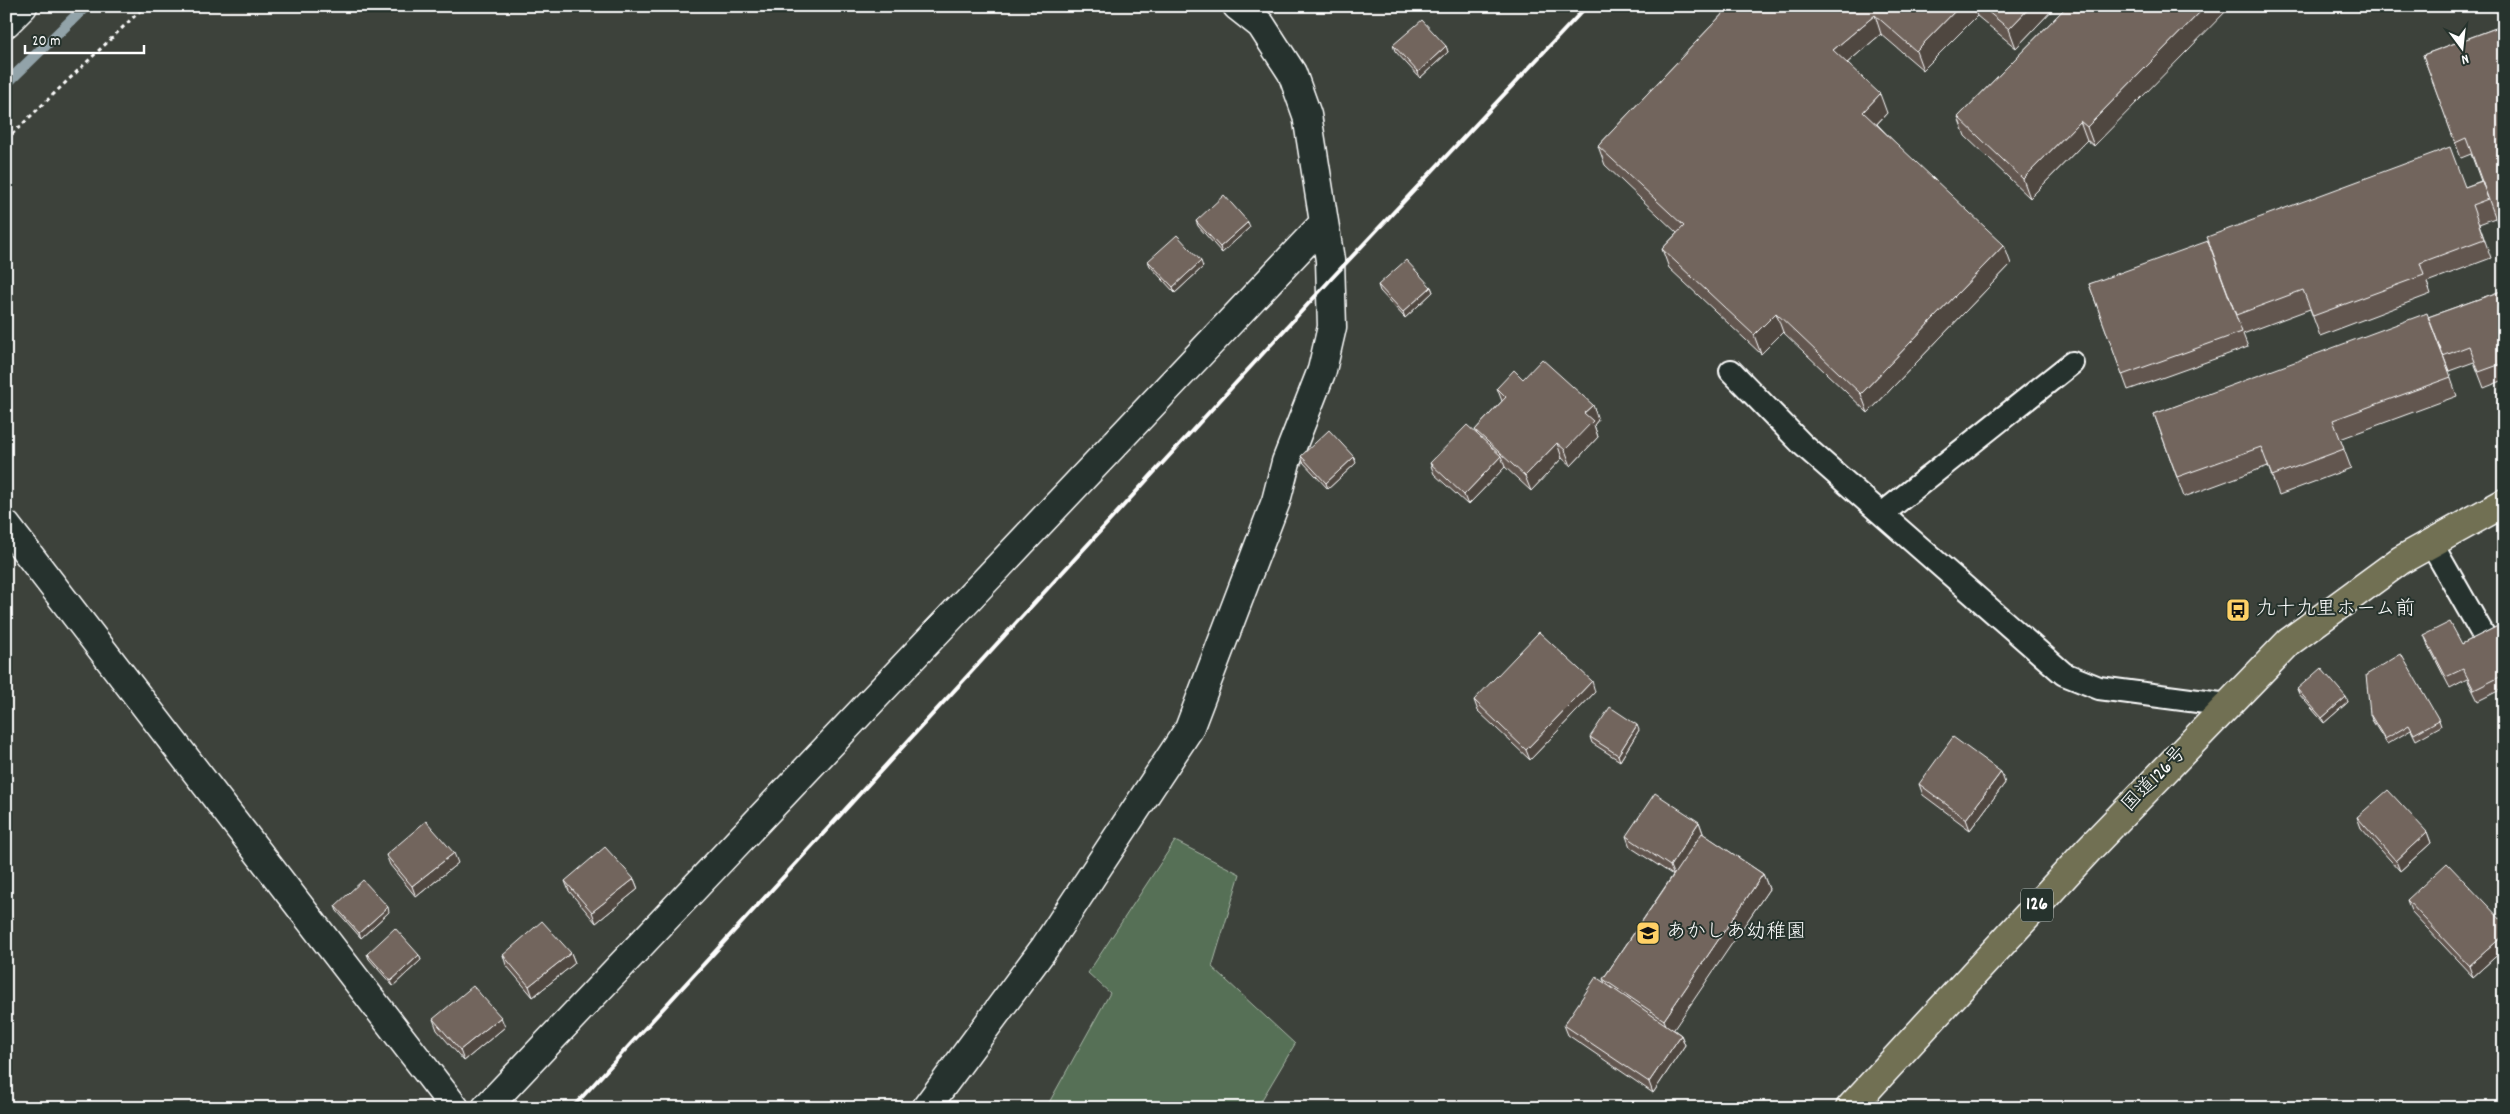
<svg xmlns="http://www.w3.org/2000/svg" width="2510" height="1114" font-family="Dekko,'Klee One',sans-serif">
<style>
.green{fill:#567056;stroke:#aab8aa}
.lines{fill:none;stroke-linecap:round;stroke-linejoin:round}
.stream{stroke:#92a3a9;stroke-width:11}
.service-casing{stroke:#fff;stroke-width:26}
.minor-casing{stroke:#fff;stroke-width:31}
.trunk-casing{stroke:#fff;stroke-width:31}
.path{stroke:#fff;stroke-width:3;stroke-dasharray:4 4;stroke-linecap:butt}
.service{stroke:#26332d;stroke-width:22}
.minor{stroke:#26332d;stroke-width:28}
.trunk{stroke:#716f52;stroke-width:28}
.rail{stroke:#fff;stroke-width:4}
.wall{fill:#625750;stroke:#fff}
.shaded-wall{fill:#504741;stroke:#fff}
.building{fill:#72655d;stroke:#fff}
.labels{text-anchor:middle;dominant-baseline:central;stroke-width:4;stroke-linejoin:round;paint-order:stroke}
.shield{fill:#26332d;stroke:#bec2c0;stroke-width:1}
.shield-label{font-size:19px;font-weight:bold;fill:#fff}
.poi-label{font-size:20px;fill:#fff;stroke:#26332d;text-anchor:start}
.street-label{font-size:20px;fill:#fff;stroke:#26332d}
</style>
<rect width="100%" height="100%" fill="#3d423b"/>
<filter id="ink" filterUnits="userSpaceOnUse"><feTurbulence type="fractalNoise" baseFrequency=".02" numOctaves="2"/><feDisplacementMap in="SourceGraphic" scale="10" xChannelSelector="R" yChannelSelector="G"/><feConvolveMatrix kernelMatrix="1 2 1 2 8 2 1 2 1" color-interpolation-filters="sRGB"/></filter>
<g filter="url(#ink)">
<path class="green" d="M1175 841 1240 874 1212 967 1295 1044 1257 1108H1046L1110 993 1088 973Z"/>
<g class="lines">
<path class="stream" d="M6 84 86 6"/>
<g class="service-casing">
<path id="service" d="M1731 371 1802 444 2064 674 2099 688 2228 705
M1882 514 2072 363
M2431 543 2488 643"/>
</g>
<g class="minor-casing">
<path id="minor" d="M6 23 23 6
M6 525 455 1108
M486 1108 1324 223
M926 1108 1045 947 1189 729 1276 501 1286 462 1322 370 1332 327 1330 260 1307 115 1292 73 1261 25 1237 6"/>
</g>
<g class="trunk-casing">
<path id="trunk" d="M1850 1108 2089 849 2289 642 2401 560 2504 503"/>
</g>
<path class="path" d="M6 140 145 6"/>
<use href="#service" class="service"/>
<use href="#minor" class="minor"/>
<use href="#trunk" class="trunk"/>
<path class="rail" d="M572 1108 1331 279 1587 6"/>
</g>
<path class="wall" d="M1730 6H2056L2016 48 1977 16 1923 70 1881 34 1847 63 1887 113 1877 124 2011 264 1868 413 1783 332 1761 354 1669 268 1662 249 1677 233 1605 165 1598 146Z
M2067 6 2094 146 2087 140 2030 198 1965 136 1958 117Z
M2504 25 2495 218 2479 224 2491 258 2427 282 2431 294 2320 336 2310 309 2243 334 2248 347 2128 390 2089 284 2465 187 2481 181 2471 154 2461 158 2423 55Z
M1393 45 1446 46 1448 52 1420 78 1395 51Z
M1196 221 1250 227 1222 253 1198 226Z
M1148 261 1203 267 1175 293 1150 266Z
M1378 285 1431 287 1433 292 1405 318 1380 291Z
M2504 290V380L2484 388 2474 362 2449 371 2441 350 2457 396 2340 439 2351 468 2279 495 2268 466 2184 497 2154 414 2428 317Z
M1523 379 1598 420 1594 425 1598 437 1571 466 1562 458 1531 491 1505 467 1468 505 1434 474 1430 463 1477 434 1475 430 1502 401 1497 388Z
M1301 456 1356 463 1328 489 1303 462Z
M2504 623V688L2478 701 2467 679 2450 688 2428 645 2424 635 2462 644Z
M2297 689 2346 697 2348 702 2324 723 2299 694Z
M1595 692 1530 760 1478 711 1474 700Z
M2370 714 2439 720 2441 726 2416 740 2411 730 2387 744 2372 720Z
M1639 730 1620 761 1592 743 1590 737Z
M2005 783 1970 830 1923 795 1919 784Z
M2357 817 2427 832 2431 843 2400 871 2361 828Z
M1699 822 1703 833V834L1763 874 1769 889 1673 1029 1681 1035 1685 1045 1653 1093 1568 1035 1564 1025 1605 983 1603 979 1673 875 1630 847 1626 836Z
M386 855 458 863 416 897 390 865Z
M634 879 638 889 596 923 569 891 565 881Z
M2407 900 2504 923V949L2473 977 2411 911Z
M335 906 389 912 361 938 337 911Z
M571 953 575 963 533 997 506 965 503 955Z
M367 954 419 955 421 960 393 986 369 959Z
M433 1019 505 1027 464 1061 437 1030Z"/>
<path class="shaded-wall" d="M1960 6H1973L1977 16 1923 70 1916 51Z
M2031 6H2056L2016 48 2009 29Z
M2206 6H2231L2094 146 2087 127Z
M1875 15 1881 34 1840 69 1833 50Z
M1446 46 1448 52 1420 78 1418 72Z
M1880 94 1887 113 1870 131 1863 112Z
M2080 121 2087 140 2030 198 2023 179Z
M1248 222 1250 227 1222 253 1220 247Z
M2004 245 2011 264 1868 413 1861 394Z
M1201 261 1203 267 1175 293 1173 287Z
M1431 287 1433 292 1405 318 1403 312Z
M1776 313 1783 332 1761 354 1754 335Z
M1593 405 1598 420 1594 425 1598 437 1571 466 1565 450 1584 413Z
M1557 443 1562 458 1531 491 1525 476Z
M1501 456 1505 467 1468 505 1464 495Z
M1354 457 1356 463 1328 489 1326 483Z
M1592 681 1595 692 1530 760 1526 750Z
M2346 697 2348 702 2324 723 2322 718Z
M1637 725 1639 730 1620 761 1618 755Z
M2001 772 2005 783 1970 830 1966 819Z
M1699 822 1703 833 1674 876 1670 866Z
M2427 832 2431 843 2400 871 2396 861Z
M454 853 458 863 416 897 412 886Z
M1763 874 1769 889 1670 1035 1664 1020Z
M634 879 638 889 596 923 592 912Z
M388 907 389 912 361 938 359 933Z
M2504 935V949L2473 977 2469 966Z
M571 953 575 963 533 997 529 986Z
M419 955 421 960 393 986 391 981Z
M501 1017 505 1027 464 1061 460 1050Z
M1681 1035 1685 1045 1653 1093 1649 1082Z"/>
<path class="building" d="M1730 6H1960L1916 51 1875 15 1833 50 1880 94 1863 112 2004 245 1861 394 1776 313 1754 335 1662 249 1684 226 1598 146Z
M1981 6H2031L2009 29Z
M2067 6H2206L2087 127 2080 121 2023 179 1958 117Z
M1422 20 1446 46 1418 72 1393 45Z
M2504 25V241L2466 138 2455 143 2423 55Z
M2450 147 2465 187 2482 181 2488 199 2472 205 2484 239 2420 263 2424 275 2313 316 2303 290 2236 315 2207 237Z
M1224 195 1248 222 1220 247 1196 221Z
M1177 235 1201 261 1173 287 1148 261Z
M2208 241 2242 332 2122 375 2089 284Z
M1406 260 1431 287 1403 312 1378 285Z
M2504 290V363L2479 372 2469 346 2443 356 2428 317Z
M2427 313 2451 377 2333 420 2344 449 2272 476 2261 447 2177 477 2154 414Z
M1542 359 1593 405 1584 413 1593 421 1565 450 1557 443 1525 476 1475 430 1506 397 1497 388 1514 370 1523 379Z
M1467 425 1501 456 1464 495 1430 463Z
M1329 430 1354 457 1326 483 1301 456Z
M2450 622 2462 644 2504 623V675L2474 690 2463 669 2446 677 2424 635Z
M1539 632 1592 681 1526 750 1474 700Z
M2401 654 2439 720 2414 734 2409 725 2385 739 2370 714 2366 675Z
M2321 668 2346 697 2322 718 2297 689Z
M1610 707 1637 725 1618 755 1590 737Z
M1953 737 2001 772 1966 819 1919 784Z
M2388 790 2427 832 2396 861 2357 817Z
M1655 793 1699 822 1670 866 1626 836Z
M426 821 454 853 412 886 386 855Z
M1702 833 1763 874 1664 1020 1603 979Z
M605 847 634 879 592 912 565 881Z
M2447 863 2504 923V935L2469 966 2407 900Z
M363 880 388 907 359 933 335 906Z
M542 921 571 953 529 986 503 955Z
M395 928 419 955 391 981 367 954Z
M1596 977 1681 1035 1649 1082 1564 1025Z
M473 986 501 1017 460 1050 433 1019Z"/>
</g>
<defs>
<g id="bus-square" transform="scale(1.25)"><rect x="-9" y="-9" width="18" height="18" rx="4" fill="#ffd166" stroke="#26332d"/><path d="M-5-6H5V4H4V6H2V4H-2V6H-4V4H-5ZM-3.5-4V0h7V-4ZM-3.5 1.2v1.5H-2V1.2ZM2 1.2v1.5H3.5V1.2Z" fill="#111"/></g>
<g id="school-square" transform="scale(1.25)"><rect x="-9" y="-9" width="18" height="18" rx="4" fill="#ffd166" stroke="#26332d"/><path d="M0-5L7-2L0 1L-7-2ZM-4 1L0 2.5L4 1V4Q0 6-4 4Z" fill="#111"/></g>
</defs>
<g fill-rule="evenodd">
<use href="#bus-square" x="2238" y="610"/>
<use href="#school-square" x="1648" y="933"/>
</g>
<g class="labels">
<rect class="shield" x="2021" y="888.5" width="32" height="33" rx="4"/>
<g class="shield-label">
<text x="2037" y="905">126</text>
</g>
<g class="poi-label">
<text x="2256" y="610">九十九里ホーム前</text>
<text x="1666" y="933">あかしあ幼稚園</text>
</g>
<g class="street-label">
<text transform="translate(2155 780) rotate(-46)">国道126号</text>
</g>
</g>
<rect width="2510" height="1114" fill="none" stroke="#26332d" stroke-width="25"/>
<rect x="12" y="12" width="2485" height="1089" fill="none" stroke="#fff" stroke-width="2" filter="url(#ink)"/>
<g transform="translate(2462 48) rotate(165)" stroke="#26332d" stroke-width="4" paint-order="stroke">
<path d="M0-4L9 19L0 12L-9 19Z" fill="#ffffff"/>
<text y="-8" font-size="14" font-weight="bold" text-anchor="middle" fill="#ffffff">N</text>
</g>
<path d="M25 45v8h119v-8" fill="none" stroke="#ffffff" stroke-width="2.5"/>
<text x="32" y="45" font-size="15" fill="#ffffff" stroke="#26332d" stroke-width="4" paint-order="stroke">20 m</text>
</svg>
